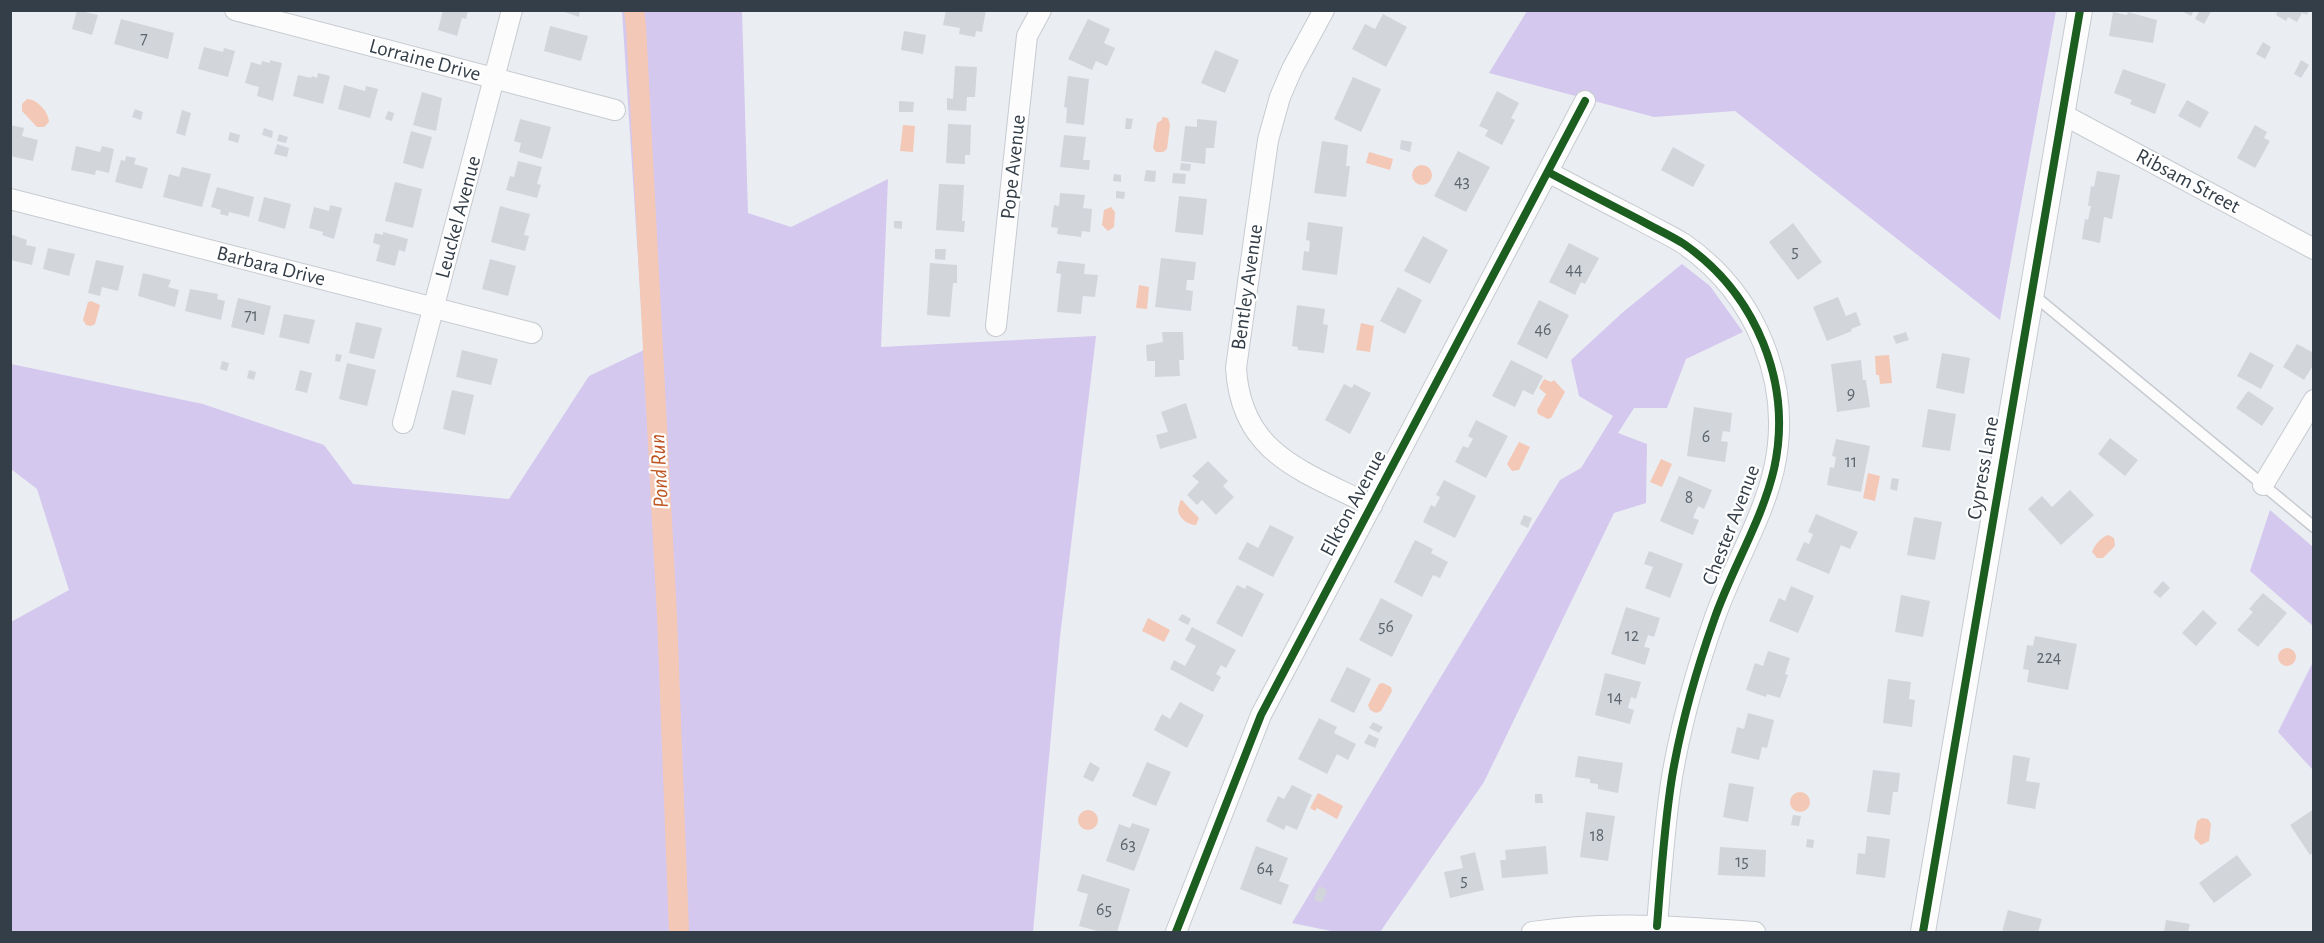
<svg xmlns="http://www.w3.org/2000/svg" width="2324" height="943" font-family="'Alegreya Sans',sans-serif">
<style>
.green{fill:#d4c8ef}
.water{fill:#f4c8b6}
.lines{fill:none;stroke-linecap:round;stroke-linejoin:round}
.canal{stroke:#f4c8b6;stroke-width:20}
.building{fill:#d2d6db}
.service-casing{stroke:#c7cbd0;stroke-width:13}
.minor-casing{stroke:#c7cbd0;stroke-width:22}
.tertiary-casing{stroke:#c7cbd0;stroke-width:26}
.service{stroke:#fcfcfd;stroke-width:10}
.minor{stroke:#fcfcfd;stroke-width:20}
.tertiary{stroke:#fcfcfd;stroke-width:24}
.cycleway-casing{stroke:#fff;stroke-width:11}
.cycleway{stroke:#1b5e20;stroke-width:8}
.labels{text-anchor:middle;dominant-baseline:central;stroke-width:4.5;stroke-linejoin:round;paint-order:stroke}
.number-label{font-size:18px;fill:#5c656e}
.street-label{font-size:21px;fill:#343e48;stroke:#fff}
.water-label{font-size:22px;font-style:italic;fill:#bf5522;stroke:#fff}
</style>
<rect width="100%" height="100%" fill="#eaedf2"/>
<path class="green" d="M622 11H742L748 213 791 227 888 179 881 347 1096 336 1060 637 1033 932H11V622L69 590 37 489 11 469V364L203 404 324 445 353 484 509 499 589 376 644 350Z
M1527 11H2056L2000 320 1735 111 1654 117 1489 73Z
M1682 264 1710 286 1743 332 1686 359 1667 408H1634L1618 433 1647 444 1646 503 1614 513 1484 782 1380 932H1336L1292 923 1560 480 1581 468 1613 416 1579 396 1571 360 1622 313Z
M2270 510 2313 547V626L2250 571Z
M2313 662V770L2278 732Z"/>
<path class="water" d="M27 99C37 99 49 112 49 122L44 127H37L22 111V104Z
M1162 117 1168 118 1170 125 1167 149 1163 152H1156L1153 148 1157 123 1162 120Z
M903 125 915 126 913 152 900 151Z
M1369 152 1393 159 1390 170 1366 163Z
M1412 175a10 10 0 1 1 20 0a10 10 0 1 1-20 0Z
M1111 207 1115 212 1114 227 1108 231 1102 225 1104 210Z
M1139 285 1149 287 1147 309 1136 308Z
M91 301 100 305 95 324 91 326 86 325 83 320 88 302Z
M1361 323 1374 326 1370 352 1356 350Z
M1889 355 1892 383 1880 384 1879 375H1876L1875 356Z
M1544 379 1551 382 1554 380 1565 392 1551 418 1548 419 1538 414 1537 410 1546 394 1539 388Z
M1519 442 1530 447 1519 470 1512 471 1507 464Z
M1661 459 1672 464 1662 487 1650 482Z
M1868 473 1880 476 1875 501 1863 498Z
M1182 500C1187 506 1193 512 1199 518L1196 525C1189 525 1179 519 1178 510 1178 507 1180 504 1180 501Z
M2108 535 2114 538 2115 546 2103 558H2097L2092 552C2094 546 2101 537 2108 535Z
M1148 618 1170 630 1164 642 1142 631Z
M2278 657a9 9 0 1 1 18 0a9 9 0 1 1-18 0Z
M1383 683 1391 687 1392 691 1381 711 1376 713 1370 710 1368 705 1379 684Z
M1790 802a10 10 0 1 1 20 0a10 10 0 1 1-20 0Z
M1318 793 1343 806 1337 819 1317 808 1315 811 1310 808Z
M1078 820a10 10 0 1 1 20 0a10 10 0 1 1-20 0Z
M2202 818 2208 819 2211 824 2209 841 2201 845 2194 838 2197 821Z"/>
<g class="lines">
<path class="canal" d="M634 10 636 26 667 616 679 932"/>
</g>
<path class="building" d="M77 10 98 15 92 35 72 29Z
M443 10H468L466 19 462 18 457 36 438 30Z
M559 10H580L579 17Z
M946 10H986L982 32 976 31 975 37 959 34 960 28 943 25Z
M2180 10H2194L2191 16Z
M2200 10H2212L2204 24 2195 19Z
M2278 10H2309L2307 15 2302 13 2297 22 2288 17 2286 21 2276 15Z
M2113 12 2127 15 2128 12 2157 20 2153 43 2109 36Z
M1383 14 1407 27 1386 67 1352 49 1365 24 1375 29Z
M121 19 174 33 168 59 114 44Z
M1088 19 1110 29 1104 43 1115 48 1107 66 1096 61 1092 70 1068 59Z
M550 26 588 36 581 61 544 51Z
M904 31 926 35 923 54 901 50Z
M2263 42 2271 47 2265 59 2256 54Z
M204 47 223 52 224 48 235 51 228 77 198 69Z
M1215 50 1239 60 1225 93 1201 83Z
M270 60 282 63 273 101 257 96 259 87 245 83 251 62 261 65 262 61 270 63Z
M2301 60 2309 65 2301 78 2294 74Z
M955 66 977 67 975 97H967L966 111 947 110V98L953 99Z
M2123 69 2166 84 2155 114 2130 104 2132 100 2114 93Z
M318 73 330 76 323 104 293 96 298 75 311 78 312 76 317 78Z
M1068 76 1089 79 1084 125 1066 123 1067 108 1064 107Z
M1353 77 1381 89 1361 132 1334 119Z
M344 85 365 91 366 86 378 89 370 118 338 109Z
M1497 91 1519 103 1511 118 1515 120 1502 145 1485 136 1488 130 1479 126Z
M422 92 442 98 436 131 413 125Z
M2187 100 2209 112 2200 128 2178 116Z
M899 101 914 102 913 112H899Z
M135 109 143 112 141 120 132 117Z
M182 110 191 113 185 136 176 133Z
M388 111 394 113 392 121 385 119Z
M1126 118 1133 119 1131 129H1125Z
M520 119 551 127 542 159 519 152 521 143 514 141Z
M1197 119 1217 121 1214 148H1206L1205 164 1181 161 1185 126 1197 127Z
M948 124 971 125 970 155H965V164L946 163Z
M10 125 24 128 22 136 38 140 33 161 10 156Z
M2255 125 2267 132 2264 138 2270 141 2255 168 2237 158Z
M264 128 273 131 272 138 262 135Z
M411 131 432 137 423 169 403 163Z
M230 132 240 135 238 143 228 140Z
M279 134 288 137 286 143 277 141Z
M1064 135 1086 137 1083 160H1090L1089 170 1060 167Z
M1401 140 1412 142 1410 152 1400 149Z
M1322 141 1348 145 1346 166H1350L1346 197 1314 193Z
M277 144 289 148 287 157 274 154Z
M76 146 100 152 102 146 114 149 109 173 96 170 95 175 71 170Z
M1673 147 1705 165 1693 187 1661 170Z
M1458 151 1490 167 1466 212 1434 196Z
M126 156 136 158 134 164 148 168 142 189 115 182 121 160 125 161Z
M518 161 542 167 537 184 541 185 537 198 506 190 510 176 514 177Z
M1181 163 1191 164 1190 171 1180 170Z
M182 167 211 174 202 207 163 197 169 174 179 177Z
M1146 170 1156 171 1155 182 1144 181Z
M2097 171 2120 175 2112 219 2104 217 2100 243 2082 239 2085 219 2088 220 2091 206H2088L2091 186 2094 187Z
M1173 173 1186 174 1185 184 1172 183Z
M1114 174 1121 175V182L1113 181Z
M395 182 422 189 413 228 385 221Z
M939 184 964 185 962 221H965L964 232 936 230Z
M217 187 254 197 249 217 229 212 228 216 220 214 221 210 211 207Z
M1116 191 1125 192 1124 199 1116 198Z
M1060 193 1085 195 1083 208 1092 209 1090 232 1082 231 1081 237 1057 234 1058 228 1051 227 1054 205 1059 206Z
M1179 196 1207 199 1203 235 1175 232Z
M264 197 291 204 285 229 258 221Z
M330 205 342 208 334 239 322 235 323 232 309 228 314 207 329 211Z
M500 206 530 214 524 235 529 236 525 251 491 242Z
M894 221H902V229L894 228Z
M1308 222 1343 227 1337 275 1302 270 1304 251 1309 252 1310 241 1306 240Z
M1793 223 1822 262 1798 280 1769 242Z
M383 232 408 239 405 252 399 250 395 266 376 261 380 245 373 243 375 233 383 235Z
M10 234 27 240 26 245 36 247 32 265 10 260Z
M1423 236 1448 250 1430 284 1404 271Z
M1569 243 1599 258 1585 284 1581 282 1575 295 1549 282Z
M48 248 75 254 69 276 43 269Z
M935 249H946L945 260 935 259Z
M1161 258 1196 262 1194 280H1187L1186 290 1193 291 1191 311 1155 307Z
M490 259 516 266 508 296 482 289Z
M96 260 124 266 118 291 102 287 100 296 88 293Z
M1058 261 1085 264 1084 274 1098 275 1095 297 1083 296 1081 314 1057 312 1061 274 1056 273Z
M930 263 957 265V283H953L950 317 927 315Z
M143 273 171 280 168 287 179 290 175 307 138 296Z
M1398 287 1422 300 1405 334 1380 321Z
M190 289 218 294 217 299 225 301 221 320 185 311Z
M1838 297 1846 316 1856 312 1861 325 1851 329 1852 331 1827 341 1813 307Z
M238 298 271 306 264 335 231 327Z
M1539 300 1569 315 1547 359 1517 344Z
M1297 305 1325 309 1323 324 1328 325 1324 353 1298 350V347L1292 346Z
M284 314 315 320 309 344 279 337Z
M356 322 382 328 374 359 349 353Z
M1162 332H1183L1184 360H1179L1180 376 1155 377V361H1147L1146 345 1163 342Z
M1906 332 1909 340 1896 344 1893 336Z
M2297 344 2314 353V364L2304 380 2283 367Z
M462 350 498 359 491 385 456 377Z
M2250 352 2274 365 2261 389 2237 376Z
M1942 353 1970 358 1964 394 1936 388Z
M336 354 342 355 340 362 335 361Z
M1511 360 1543 376 1533 395 1523 390 1515 407 1492 396Z
M1861 360 1863 380H1866L1870 407 1837 412 1831 364Z
M222 361 229 363 227 371 220 369Z
M347 363 376 370 367 406 339 399Z
M249 370 256 372 254 380 247 378Z
M300 370 312 373 307 393 295 390Z
M1344 384 1352 388 1354 384 1371 393 1350 434 1325 420Z
M452 390 474 395 465 435 443 429Z
M2248 391 2274 408 2262 426 2236 408Z
M1186 403 1197 438 1160 449 1156 435 1168 432 1161 412Z
M1694 407 1732 413 1730 432 1723 431 1721 441 1728 442 1725 462 1687 456Z
M1928 409 1956 414 1950 451 1922 447Z
M1476 420 1508 436 1486 478 1455 462 1463 446 1468 448 1473 439 1468 436Z
M2110 438 2138 460 2125 476 2098 454Z
M1836 439 1870 446 1861 492 1827 485 1830 467 1834 468 1836 457 1832 456Z
M1208 461 1228 481 1223 486 1234 497 1216 515 1202 500 1197 505 1187 495 1199 482 1192 476Z
M1679 476 1712 490 1704 509 1698 506 1693 518 1699 520 1693 535 1660 521Z
M1892 478 1899 479 1897 491 1890 489Z
M1444 480 1476 496 1455 538 1423 522 1431 505 1435 507 1440 497 1436 495Z
M2070 490 2094 515 2061 545 2028 509 2042 496 2052 507Z
M1816 514 1858 532 1850 549 1841 545 1829 574 1796 560 1804 542 1809 544 1813 534 1808 532Z
M1524 515 1532 518 1528 528 1520 524Z
M1914 517 1942 522 1935 560 1907 555Z
M1270 525 1294 537 1273 577 1238 559 1247 542 1258 548Z
M1415 540 1433 549 1431 553 1448 562 1440 578 1433 575 1422 597 1394 582Z
M1649 551 1683 564 1670 598 1645 588 1653 567 1644 564Z
M2163 581 2170 588 2160 598 2153 592Z
M1237 585 1245 589 1247 585 1264 594 1242 637 1216 623Z
M1791 586 1814 596 1798 633 1769 621 1779 598 1785 601Z
M2263 593 2287 613 2258 647 2237 630 2253 612 2249 609Z
M1901 595 1930 601 1923 637 1895 632Z
M1381 598 1413 615 1392 657 1359 640Z
M1626 607 1660 618 1654 637 1648 635 1644 647 1650 648 1645 665 1611 654Z
M2203 610 2217 623 2196 646 2182 633Z
M1182 614 1191 619 1188 625 1178 620Z
M1192 627 1236 650 1226 668 1221 665 1216 674 1221 677 1213 692 1170 669 1174 660 1185 666 1196 646 1185 640Z
M2035 636 2077 644 2068 690 2027 682 2029 670 2023 669 2027 645 2033 646Z
M1768 651 1790 658 1785 674 1788 675 1780 698 1767 694 1766 697 1746 690 1755 663 1763 666Z
M1347 667 1371 679 1354 713 1330 701Z
M1605 673 1641 682 1636 699 1631 697 1628 708 1634 710 1630 724 1595 715Z
M1888 679 1911 682 1909 699 1915 700 1912 727 1883 723Z
M1180 702 1204 715 1187 748 1154 730 1162 714 1170 719Z
M1748 713 1774 720 1767 748 1762 747 1759 760 1731 753 1737 727 1744 729Z
M1319 718 1337 727 1334 733 1356 744 1348 760 1337 754 1327 774 1298 759Z
M1373 722 1383 727 1379 733 1369 728Z
M1369 734 1379 739 1375 748 1364 743Z
M2013 755 2030 758 2026 781 2040 783 2035 809 2007 804Z
M1578 756 1623 763 1618 793 1598 789V784L1590 783V779L1575 777Z
M1090 762 1100 768 1093 782 1083 777Z
M1147 762 1171 772 1156 806 1132 796Z
M1873 770 1900 773 1898 792H1893L1890 815 1867 812Z
M1729 783 1754 787 1748 822 1723 817Z
M1292 785 1312 795 1297 830 1286 825 1284 830 1266 821 1278 796 1284 799Z
M1535 794H1542L1543 803H1535Z
M2314 809V852L2310 855 2290 825Z
M1586 812 1615 816 1608 861 1580 857Z
M1793 815 1801 816 1799 826 1791 825Z
M1132 823 1150 829 1134 871 1106 861 1119 824 1130 828Z
M1867 836 1890 839 1885 878 1856 874 1858 853 1865 854Z
M1807 839 1814 840 1813 848 1806 847Z
M1256 846 1288 858 1279 881 1289 885 1281 905 1240 889Z
M1546 846 1548 874 1502 878 1500 860H1506L1505 850Z
M1720 847 1766 850 1765 877 1718 875Z
M1475 852 1484 890 1450 898 1444 872 1463 868 1460 856Z
M2237 855 2252 875 2214 903 2199 883Z
M1082 874 1130 889 1117 932H1101L1079 926 1088 894 1077 891Z
M1319 886 1327 890 1322 903 1314 899Z
M2008 910 2042 919 2038 932H2002Z
M2166 920 2190 924 2188 932H2164Z"/>
<g class="lines">
<g class="service-casing">
<path id="service" d="M2031 293 2314 527"/>
</g>
<g class="minor-casing">
<path id="minor" d="M235 10 615 110
M1324 10 1292 69 1280 97 1268 140 1236 368C1241 455 1304 471 1372 506
M2062 114 2314 249
M1548 172C1578 188 1609 204 1640 220 1654 228 1670 235 1684 244 1756 294 1793 383 1774 469 1762 521 1731 570 1714 620 1696 671 1681 724 1672 777 1664 827 1661 876 1657 926
M10 199 532 333
M996 326 1027 36 1041 10
M403 423 512 10
M2263 485 2314 400
M1176 932 1261 715 1585 101
M1532 932C1609 920 1678 927 1755 932"/>
</g>
<g class="tertiary-casing">
<path id="tertiary" d="M1923 932 2080 10"/>
</g>
<use href="#service" class="service"/>
<use href="#minor" class="minor"/>
<use href="#tertiary" class="tertiary"/>
<g class="cycleway-casing">
<path id="cycleway" d="M1548 172C1578 188 1609 204 1640 220 1654 228 1670 235 1684 244 1756 294 1793 383 1774 469 1762 521 1731 570 1714 620 1696 671 1681 724 1672 777 1664 827 1661 876 1657 926
M1176 932 1261 715 1585 101
M1923 932 2080 10"/>
</g>
<use href="#cycleway" class="cycleway"/>
</g>
<g class="labels">
<g class="number-label">
<text x="144" y="39">7</text>
<text x="1462" y="182">43</text>
<text x="1795" y="252">5</text>
<text x="1574" y="270">44</text>
<text x="251" y="316">71</text>
<text x="1543" y="330">46</text>
<text x="1851" y="394">9</text>
<text x="1706" y="437">6</text>
<text x="1851" y="462">11</text>
<text x="1689" y="498">8</text>
<text x="1386" y="627">56</text>
<text x="1632" y="636">12</text>
<text x="2049" y="658">224</text>
<text x="1615" y="698">14</text>
<text x="1597" y="836">18</text>
<text x="1128" y="845">63</text>
<text x="1742" y="862">15</text>
<text x="1265" y="869">64</text>
<text x="1464" y="881">5</text>
<text x="1104" y="910">65</text>
</g>
<g class="street-label">
<text transform="translate(425 60) rotate(15)">Lorraine Drive</text>
<text transform="translate(1013 167) rotate(-84)">Pope Avenue</text>
<text transform="translate(2188 181) rotate(28)">Ribsam Street</text>
<text transform="translate(458 217) rotate(-75)">Leuckel Avenue</text>
<text transform="translate(271 266) rotate(14)">Barbara Drive</text>
<text transform="translate(1247 287) rotate(-82)">Bentley Avenue</text>
<text transform="translate(1983 468) rotate(-80)">Cypress Lane</text>
<text transform="translate(1353 503) rotate(-62)">Elkton Avenue</text>
<text transform="translate(1731 525) rotate(-69)">Chester Avenue</text>
</g>
<g class="water-label">
<text transform="translate(659 471) rotate(-93)">Pond Run</text>
</g>
</g>
<rect width="2324" height="943" fill="none" stroke="#343e48" stroke-width="24"/>
</svg>
